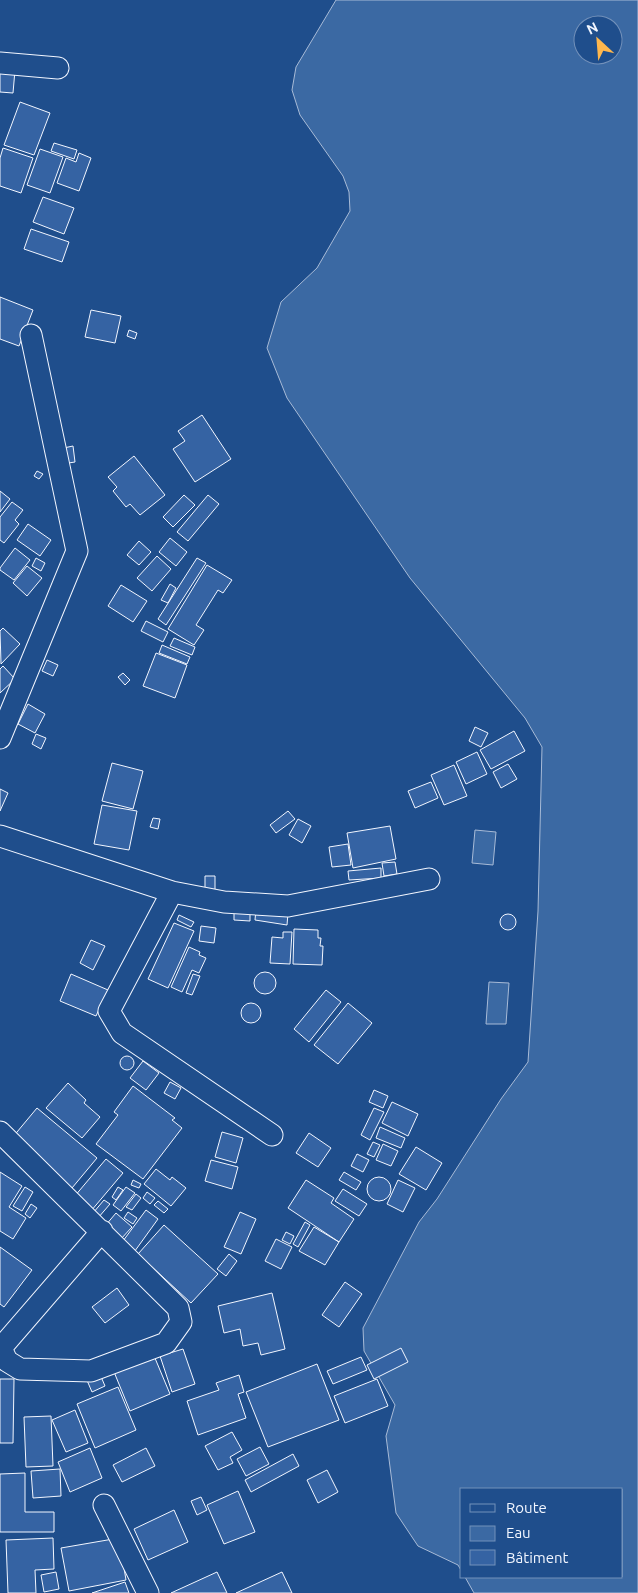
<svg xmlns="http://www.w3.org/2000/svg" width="638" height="1593" font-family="Ubuntu,sans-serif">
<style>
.water{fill:#3b69a3;stroke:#a8bbd7;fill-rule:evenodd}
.building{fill:#3563a3;stroke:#f2f6ff}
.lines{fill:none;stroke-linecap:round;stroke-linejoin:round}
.street-casing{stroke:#f2f6ff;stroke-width:23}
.street{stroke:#1f4e8c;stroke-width:21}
</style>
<rect width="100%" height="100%" fill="#1f4e8c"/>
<path class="water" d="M336 0H638V1593H474L465 1577H622V1489H462V1572L458 1565 418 1546 396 1513 386 1436 395 1405 364 1351 363 1328 419 1222 437 1199 501 1099 528 1062 538 911 542 747 525 718 410 578 287 398 267 348 281 302 317 268 350 211 349 192 343 176 300 115 292 90 296 67ZM583 25H613V55H583Z
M475 830 496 832 493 865 472 863Z
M489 982 509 983 506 1024H486Z"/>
<path class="building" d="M0 70H15L13 93 0 92Z
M20 102 50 113 34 155 4 145Z
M54 143 77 150 74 159 51 151Z
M3 148 33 158 21 193 0 186V158Z
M40 149 63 157 50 193 27 185Z
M79 153 91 158 79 191 57 183 66 158 76 162Z
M43 197 74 208 64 234 33 222Z
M31 229 69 242 62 262 24 249Z
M0 297 33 310 19 346 0 339Z
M91 310 121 316 115 343 85 337Z
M129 330 137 333 135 339 127 336Z
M202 415 231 459 195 482 173 449 185 441 178 431Z
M73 446 75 462 62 464 59 449Z
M134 456 165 495 140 515 130 504 126 507 113 491 117 487 108 477Z
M37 471 43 474 39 479 34 476Z
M0 491 10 499 0 512Z
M184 495 195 505 173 527 163 517Z
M208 495 219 504 188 541 177 532Z
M12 502 23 510 15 520 19 524 4 543 0 540V517Z
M28 524 51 540 40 556 17 540Z
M170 538 187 552 176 566 159 552Z
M139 541 151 552 139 565 127 555Z
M15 548 30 560 14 580 0 570V568Z
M157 556 171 569 152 591 137 578Z
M36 558 45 563 41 571 32 566Z
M197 558 206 563 166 625 158 619Z
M207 565 232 580 223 593 218 590 196 625 204 630 194 645 168 629Z
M27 566 42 578 27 596 13 583Z
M170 584 176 588 168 603 161 600Z
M121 585 147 601 133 622 108 606Z
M146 621 168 632 163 642 141 631Z
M3 628 20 644 1 664 0 631Z
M174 638 195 647 192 655 170 646Z
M162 645 190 657 187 664 159 653Z
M156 653 187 665 175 698 143 686Z
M47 660 58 665 53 676 42 671Z
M3 666 15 679 0 693V669Z
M123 673 130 680 125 685 118 677Z
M28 704 45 714 35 733 18 724Z
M475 727 488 733 481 747 469 741Z
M514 731 525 751 491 769 480 750Z
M36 734 46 738 41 749 32 744Z
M477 752 487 774 466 784 456 762Z
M112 763 143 771 133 809 102 801Z
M508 764 517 779 501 788 493 772Z
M454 765 467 796 444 805 431 775Z
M431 782 438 798 415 808 408 791Z
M0 789 8 793 0 811Z
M102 805 137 811 129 850 94 844Z
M288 811 295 819 276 833 270 825Z
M153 818 160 819 158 829 150 827Z
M298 819 311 826 302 843 289 835Z
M390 826 396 859 353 868 347 833Z
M348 844 351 865 332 867 329 847Z
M395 862 397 874 384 876 382 863Z
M381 868V878L349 880 348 871Z
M205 876H215V891H205Z
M256 909 288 913 287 925 255 920Z
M234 910 250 911V921L234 920Z
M500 922a8 8 0 1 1 16 0a8 8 0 1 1-16 0Z
M179 915 194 922 191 927 177 920Z
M174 923 194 931 168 988 148 979Z
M201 926 216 928 214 943 199 941Z
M294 929 318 930V938H321L320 946H323L322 965 293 964Z
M283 932H292L290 964 270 963 272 937 283 938Z
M91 940 105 946 93 970 80 963Z
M189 947 200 952 199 955 206 958 199 973 192 970 182 992 171 987Z
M254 983a11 11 0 1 1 22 0a11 11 0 1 1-22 0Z
M71 974 108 990 96 1016 60 1001Z
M193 974 200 976 192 995 186 993Z
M326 990 341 1002 309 1042 294 1029Z
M241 1013a10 10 0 1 1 20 0a10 10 0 1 1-20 0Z
M348 1003 372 1023 338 1064 314 1045Z
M120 1063a7 7 0 1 1 14 0a7 7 0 1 1-14 0Z
M143 1061 159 1073 146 1090 130 1078Z
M170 1082 181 1088 175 1099 164 1093Z
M68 1083 86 1100 84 1103 100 1117 82 1138 46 1108Z
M133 1086 175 1118 172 1120 182 1128 143 1179 96 1144 118 1115 114 1112Z
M374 1090 388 1096 383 1108 369 1102Z
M392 1102 418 1114 408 1136 382 1123Z
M37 1108 97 1158 72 1188 12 1138Z
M374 1108 384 1112 370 1140 361 1135Z
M380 1127 405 1138 401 1148 376 1138Z
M222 1132 243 1138 236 1163 215 1157Z
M309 1133 331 1148 318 1167 296 1153Z
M373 1142 380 1145 374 1157 367 1154Z
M383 1144 398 1151 391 1166 376 1160Z
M416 1147 442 1163 426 1190 399 1174Z
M357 1154 369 1160 363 1172 351 1166Z
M106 1159 123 1173 91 1211 74 1197Z
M211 1160 238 1167 232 1189 205 1181Z
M156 1169 170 1180 172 1177 186 1188 171 1206 144 1184Z
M0 1172 22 1186 9 1207 26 1218 13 1239 0 1231Z
M344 1172 361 1182 356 1190 339 1180Z
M367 1189a12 12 0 1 1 24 0a12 12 0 1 1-24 0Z
M133 1180 141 1184 139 1188 131 1185Z
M306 1180 334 1198 331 1203 354 1219 339 1242 288 1208Z
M398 1180 415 1188 403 1212 387 1204Z
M25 1187 33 1192 22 1211 13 1206Z
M118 1187 123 1190 116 1200 112 1197Z
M126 1187 135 1193 121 1211 113 1205Z
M343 1189 367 1204 359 1216 335 1201Z
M147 1192 155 1198 150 1204 143 1198Z
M136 1194 141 1198 132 1210 126 1207Z
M104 1200 110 1204 98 1218 93 1213Z
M158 1201 168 1209 164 1213 154 1205Z
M31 1204 37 1208 30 1218 25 1214Z
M146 1210 158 1219 132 1255 120 1245Z
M128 1212 137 1218 133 1224 124 1218Z
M240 1212 256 1219 241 1254 224 1247Z
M116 1213 132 1227 120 1240 105 1226Z
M305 1222 310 1225 298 1247 293 1244Z
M164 1225 218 1274 191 1303 138 1254Z
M314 1227 339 1242 325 1265 299 1251Z
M286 1232 294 1236 290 1244 282 1240Z
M276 1239 292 1247 281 1269 265 1261Z
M0 1247 32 1270 4 1307 0 1304Z
M229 1254 237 1261 226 1276 217 1269Z
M345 1282 362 1294 339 1327 322 1315Z
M117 1288 129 1305 105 1323 92 1307Z
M272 1293 285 1349 261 1355 258 1343 243 1346 240 1329 224 1333 218 1306Z
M401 1348 408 1362 374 1379 367 1365Z
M183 1349 195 1384 172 1392 160 1356Z
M152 1351 170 1394 130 1411 112 1367Z
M361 1357 367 1370 333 1384 327 1371Z
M317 1364 339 1420 268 1447 246 1392Z
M99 1372 105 1386 92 1392 86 1378Z
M239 1375 244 1392 238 1394 246 1418 198 1435 187 1401 219 1390 216 1383Z
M0 1379H14L13 1443H0Z
M377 1379 388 1406 345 1423 334 1396Z
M118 1387 136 1430 95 1448 77 1404Z
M75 1410 88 1443 66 1452 52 1420Z
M51 1416 53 1466 26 1467 24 1417Z
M232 1432 242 1450 230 1457 233 1463 218 1470 205 1446Z
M260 1447 269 1464 246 1476 237 1459Z
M90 1448 102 1478 70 1492 58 1462Z
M146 1448 155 1466 122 1482 113 1465Z
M293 1454 299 1466 251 1492 245 1480Z
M60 1469 61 1496 33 1498 31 1471Z
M327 1470 338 1492 318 1503 307 1480Z
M25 1473V1512H54V1532H0V1474Z
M238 1491 255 1532 224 1544 207 1505Z
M201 1497 207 1510 197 1515 191 1501Z
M174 1510 188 1542 148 1560 134 1529Z
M53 1538 54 1569 35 1570 36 1593H8L6 1540Z
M119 1538 126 1580 69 1591 61 1548Z
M56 1572 59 1589 44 1592 41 1575Z
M217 1572 227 1593H171Z
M282 1572 292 1593H236Z
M125 1582 129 1593H92Z"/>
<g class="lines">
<g class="street-casing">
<path id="street" d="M0 63 58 68
M0 738 77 551 31 335
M0 836 172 892 224 902 288 906 429 879
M172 892 109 1011 122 1033 272 1135
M0 1132 178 1308 181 1322 166 1343 91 1371 20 1369 7 1361 1 1348 102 1231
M104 1505 148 1593"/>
</g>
<use href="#street" class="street"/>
</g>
<rect x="460" y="1488" width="162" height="90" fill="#1f4e8c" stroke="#7391ba"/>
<rect x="470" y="1504" width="25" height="8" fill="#1f4e8c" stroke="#7391ba"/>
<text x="506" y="1513" font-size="15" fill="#f2f6ff">Route</text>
<rect x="470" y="1526" width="25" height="15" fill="#3b69a3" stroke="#7391ba"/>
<text x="506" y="1538" font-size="15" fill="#f2f6ff">Eau</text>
<rect x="470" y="1550" width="25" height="15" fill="#3563a3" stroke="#7391ba"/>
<text x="506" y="1563" font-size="15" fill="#f2f6ff">Bâtiment</text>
<g transform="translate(598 40) rotate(334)"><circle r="24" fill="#1f4e8c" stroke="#7391ba"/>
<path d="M0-4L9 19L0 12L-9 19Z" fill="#ffb74d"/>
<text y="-8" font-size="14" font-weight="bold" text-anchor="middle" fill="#f2f6ff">N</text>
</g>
</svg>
